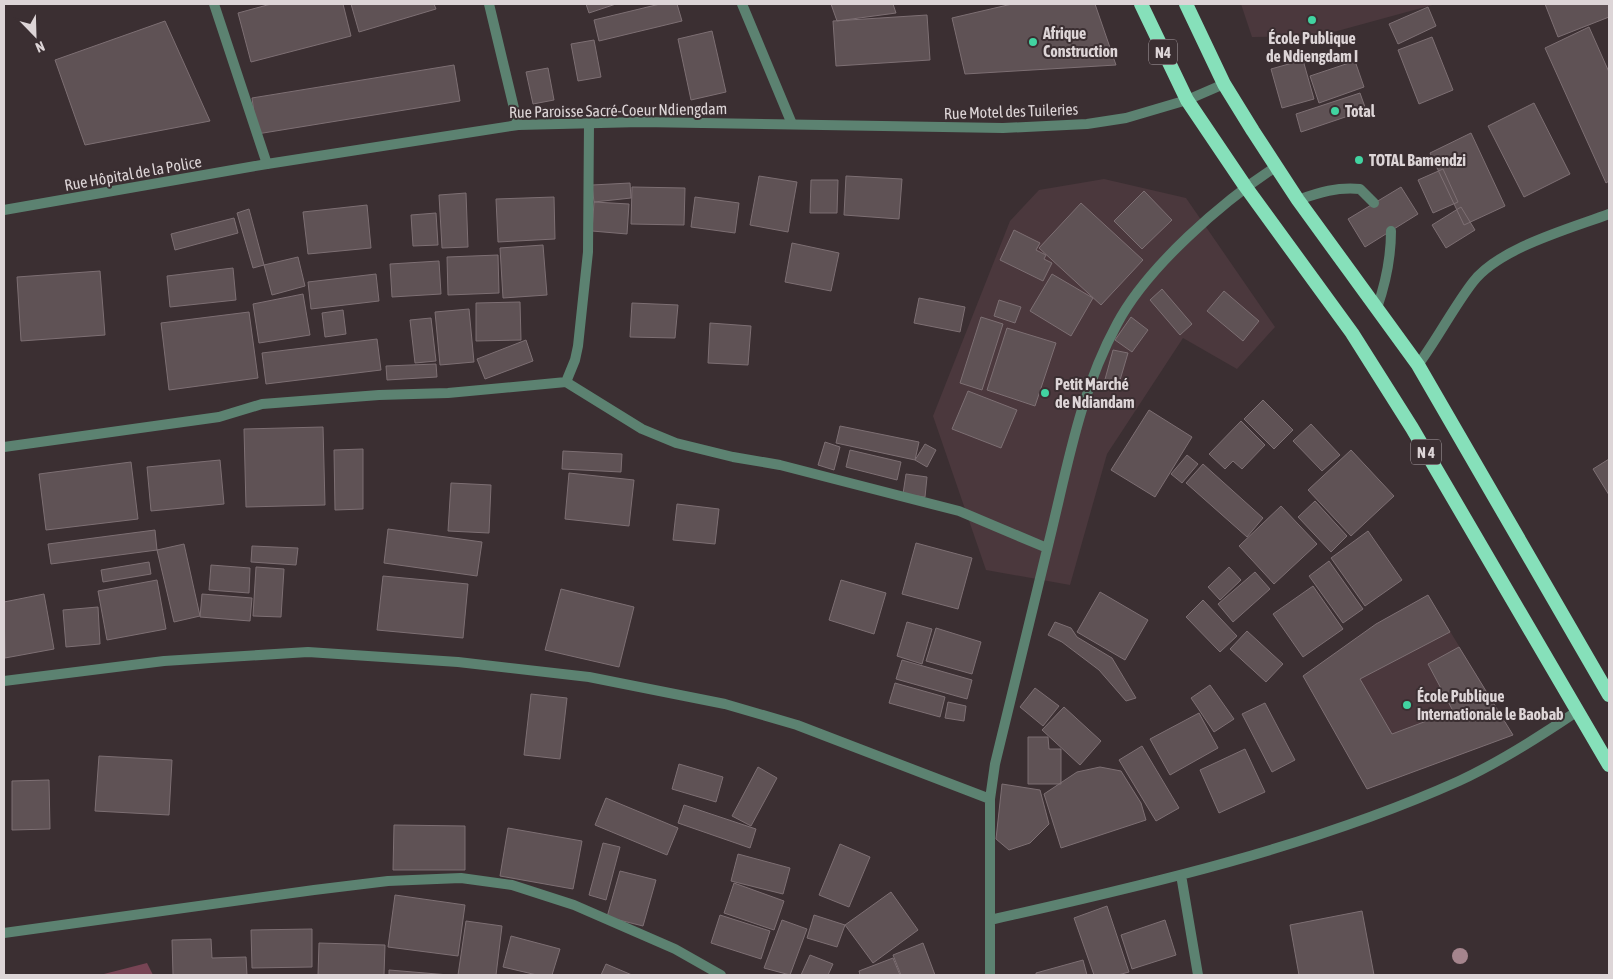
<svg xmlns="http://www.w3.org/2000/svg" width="1613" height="979" font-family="'Asap Condensed',sans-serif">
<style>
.built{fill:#4b383d}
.green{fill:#774454}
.building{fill:#5f5255;stroke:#7d6f73}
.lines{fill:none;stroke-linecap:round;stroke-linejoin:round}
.service{stroke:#5c8271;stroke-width:10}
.minor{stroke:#5c8271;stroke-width:10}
.tertiary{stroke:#5c8271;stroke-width:10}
.trunk{stroke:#86e0ba;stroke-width:14}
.tree{fill:#a5858d}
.poi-dot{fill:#41d4a1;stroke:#3b2f32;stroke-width:2}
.labels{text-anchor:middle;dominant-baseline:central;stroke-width:4;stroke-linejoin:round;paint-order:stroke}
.shield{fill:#3b2f32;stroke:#aca3a6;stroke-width:1}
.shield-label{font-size:15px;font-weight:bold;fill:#ddd5d7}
.poi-label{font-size:16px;font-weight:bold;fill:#ddd5d7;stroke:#3b2f32;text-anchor:start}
.street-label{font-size:16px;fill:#ddd5d7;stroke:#3b2f32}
</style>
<rect width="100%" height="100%" fill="#3b2f32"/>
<path class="built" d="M1241 4H1436L1319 36 1252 37Z
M1104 179 1186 198 1275 327 1237 369 1183 338 1107 454 1070 585 986 570 933 416 1010 221 1039 190Z
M1428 595 1513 735 1367 789 1303 676 1376 624Z"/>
<path class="green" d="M147 963 153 975H100Z"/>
<path class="building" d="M271 4H343L351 36 251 62 238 13Z
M351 4H434L436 9 359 32Z
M586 4H616L589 13Z
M660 4H677L682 21 599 41 594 20Z
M831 4H893L896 13 837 21Z
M1012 4H1095L1116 65 965 74 952 18Z
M1545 4H1609V17L1558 37Z
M1428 7 1436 26 1398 44 1389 24Z
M927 15 930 60 836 66 833 21Z
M165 21 210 121 85 145 55 60Z
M1589 27 1609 72V181L1606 183 1545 48Z
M712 31 726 92 691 100 678 39Z
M1432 37 1453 90 1419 104 1398 50Z
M594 40 601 77 578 81 571 44Z
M1303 60 1314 99 1282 108 1271 69Z
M1355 61 1364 87 1319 103 1310 76Z
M454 65 460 101 257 134 252 98Z
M548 68 554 100 533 104 526 72Z
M1360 93 1366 110 1301 132 1296 114Z
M1534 103 1570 174 1524 197 1488 126Z
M1471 133 1505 206 1464 225 1430 153Z
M1443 169 1458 202 1433 213 1418 180Z
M759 176 797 182 788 232 750 225Z
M846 176 902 179 899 219 844 215Z
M811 180H838L837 213H810Z
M630 183 631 198 594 202 592 185Z
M632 187 685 188 684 225 631 224Z
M1401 187 1418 214 1365 247 1348 219Z
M1144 191 1172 220 1142 249 1114 221Z
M466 193 468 247 442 248 439 195Z
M554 197 555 239 498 242 496 199Z
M695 197 739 203 735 233 691 227Z
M594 202 629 204 627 234 592 231Z
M1081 203 1143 260 1101 305 1039 248Z
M367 205 371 248 308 254 303 212Z
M1461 207 1475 230 1446 248 1432 225Z
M249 209 264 265 253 268 237 213Z
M436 213 438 245 413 246 411 215Z
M234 218 238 233 175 250 171 234Z
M1014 230 1040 243 1036 250 1046 255 1044 259 1052 263 1043 281 1000 260Z
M792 243 839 253 831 291 785 282Z
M543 245 547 295 503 298 500 248Z
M498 255 499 293 448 295 447 257Z
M298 257 305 286 272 295 264 265Z
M439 261 441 294 392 297 390 264Z
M233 268 236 300 170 307 167 276Z
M100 271 105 335 21 341 17 277Z
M376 274 379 301 311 309 308 282Z
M1052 274 1093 298 1071 336 1030 311Z
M1162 289 1192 324 1180 335 1150 300Z
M1224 291 1259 321 1243 341 1207 311Z
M303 294 310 335 259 343 253 304Z
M919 298 965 307 960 332 914 323Z
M999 300 1021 307 1015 323 994 316Z
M520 302 521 340 476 341V303Z
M632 303 678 305 675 338 630 337Z
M469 309 474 362 440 365 435 312Z
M343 310 346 334 325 337 322 313Z
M249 312 258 378 169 390 161 323Z
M981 317 1003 324 982 390 960 383Z
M1131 317 1148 330 1132 352 1115 340Z
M431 318 436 361 415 363 410 320Z
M710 323 751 326 748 365 708 363Z
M1007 328 1056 343 1035 406 987 390Z
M377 339 381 370 266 384 262 353Z
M526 340 533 361 485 379 477 359Z
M1113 350 1128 353 1118 387 1104 383Z
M436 364 437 377 387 380 386 366Z
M968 391 1017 410 1001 448 952 429Z
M1263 400 1293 430 1274 449 1244 419Z
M1149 410 1192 437 1155 497 1111 470Z
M1241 421 1265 445 1242 469 1233 461 1225 469 1209 454Z
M1311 424 1340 455 1322 471 1293 441Z
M840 426 919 442 915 460 836 443Z
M323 427 325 505 246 507 244 429Z
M825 442 840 447 834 470 818 465Z
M925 444 936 450 927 467 915 460Z
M363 449V509L335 510 334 450Z
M850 450 901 462 897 480 846 467Z
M1351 450 1394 496 1351 536 1308 490Z
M563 451 622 454 621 472 562 469Z
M1187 455 1198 464 1182 483 1171 474Z
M1609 459V495L1593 469Z
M220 460 224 504 151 511 147 467Z
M131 462 138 519 46 530 39 474Z
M1203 464 1263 518 1247 537 1186 483Z
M569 473 634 480 629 526 565 519Z
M906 474 927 477 925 497 903 494Z
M451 483 491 485 489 533 448 531Z
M1315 501 1347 536 1331 552 1298 517Z
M677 504 719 509 715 544 673 540Z
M1281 506 1317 544 1274 584 1239 546Z
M388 529 482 542 477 576 384 563Z
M155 530 157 550 51 564 48 544Z
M1368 531 1402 580 1365 606 1331 558Z
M916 543 972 558 958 609 902 594Z
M184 544 200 616 174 622 157 550Z
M252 546 298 548 296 565 251 562Z
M1329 561 1363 609 1343 623 1309 576Z
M149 562 151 574 103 582 101 570Z
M211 565 250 568 249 593 209 590Z
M256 567 284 569 281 617 253 616Z
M1229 567 1241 580 1220 600 1208 587Z
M1255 572 1270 589 1233 622 1218 604Z
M383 576 468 584 463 638 377 630Z
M157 580 166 629 107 640 98 591Z
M841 580 886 593 874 634 829 620Z
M1313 586 1343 629 1303 657 1273 614Z
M561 589 634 607 619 667 545 650Z
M1100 592 1148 620 1125 660 1077 632Z
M44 594 54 649 5 658 4 602Z
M202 594 252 598 250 621 200 617Z
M1428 595 1450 632 1360 679 1392 734 1453 711 1428 664 1459 647 1513 735 1367 789 1303 676 1376 624Z
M1203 600 1237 636 1220 652 1186 617Z
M98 607 100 644 66 647 63 610Z
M907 622 932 629 922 664 897 656Z
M1055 622 1071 628 1077 637 1112 658 1136 698 1126 701 1099 670 1062 642 1048 635Z
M936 628 981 642 972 674 926 661Z
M1247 631 1283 664 1266 682 1230 649Z
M902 660 972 680 967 699 896 679Z
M895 683 945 697 940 717 889 703Z
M1210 685 1234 719 1214 732 1191 698Z
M1035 688 1059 706 1043 726 1020 707Z
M531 694 567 698 560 759 524 755Z
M948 702 966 706 964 721 945 718Z
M1265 703 1295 760 1272 772 1242 714Z
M1064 707 1101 741 1080 765 1042 730Z
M1199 713 1218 748 1170 775 1150 739Z
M1028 737H1048L1049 749H1061V784H1028Z
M1142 746 1179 808 1156 821 1119 760Z
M1245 749 1265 792 1219 813 1200 770Z
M99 756 172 760 169 815 95 811Z
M679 764 723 777 716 802 672 789Z
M758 767 777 778 751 826 732 816Z
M1100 767 1121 771 1141 803 1146 820 1061 848 1044 794 1077 772Z
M49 780 50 829 12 830V781Z
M1002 784 1040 790 1049 824 1030 843 1009 850 996 839Z
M606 798 678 828 667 855 595 825Z
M684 805 756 829 750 848 678 823Z
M394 825 465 826V870H393Z
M508 828 582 841 573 889 500 876Z
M603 843 620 847 606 900 589 895Z
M840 844 870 857 849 907 819 895Z
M738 854 790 868 783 894 731 881Z
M620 871 656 880 643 926 607 917Z
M734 883 784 901 774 930 724 913Z
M891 892 918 930 873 963 845 925Z
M395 895 465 905 458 956 388 947Z
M1107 906 1129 972 1118 975H1094L1074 918Z
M1362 911 1374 975H1299L1290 925Z
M720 915 770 931 761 959 711 943Z
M814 915 845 925 837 947 807 938Z
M782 920 807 929 790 975 764 968Z
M1165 920 1176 955 1132 969 1121 935Z
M466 921 502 926 496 975H458Z
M312 929V967L252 968 251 930Z
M511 936 560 949 552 975H537L503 967Z
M211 939 212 958 246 957 247 975H173L172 940Z
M319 943 385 945 384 975H318Z
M923 943 935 975H901L893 955Z
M810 955 833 964 828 975H801Z
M893 958 900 975H860L859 971Z
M1083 960 1087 975H1036V973Z
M606 964 632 975H601Z
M389 970 449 975H389Z"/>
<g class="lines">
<path class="service" d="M1298 200C1320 192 1337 187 1360 189L1374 203
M1377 308C1386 282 1391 259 1391 231"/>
<path class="minor" d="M214 4 267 164
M489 4 518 125
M742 4 792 124
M1418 365C1438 338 1453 308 1473 282 1499 248 1569 229 1609 214
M566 382 575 360 578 346 588 252 589 123
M4 447 219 417 262 404 379 395 448 393 566 382 642 429 676 443 733 457 780 465 959 511 1047 548
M4 681 164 661 308 652 458 662 589 677 725 704 797 725 990 799
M1181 875 1198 975
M990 920C1147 885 1312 847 1459 781 1500 762 1539 737 1576 712
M4 933 314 890 388 881 461 878 512 885 574 905 675 949 721 975
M990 975V799L995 764C1014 685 1033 607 1052 529 1069 458 1082 388 1117 324 1147 267 1223 201 1277 166"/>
<path class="tertiary" d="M4 210 267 164 518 125 641 122 1003 128 1087 124 1126 118 1187 100 1224 84"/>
<path class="trunk" d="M1141 4 1187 100 1245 186 1352 333 1412 428 1609 765
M1186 4 1224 84 1253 131 1298 200 1418 365 1609 695"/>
</g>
<circle class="tree" cx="1460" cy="956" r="8"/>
<g class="poi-dot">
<circle cx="1312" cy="20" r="5"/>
<circle cx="1033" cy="42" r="5"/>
<circle cx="1335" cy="111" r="5"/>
<circle cx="1359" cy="160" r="5"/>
<circle cx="1045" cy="393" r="5"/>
<circle cx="1407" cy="705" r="5"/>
</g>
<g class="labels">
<g class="shield">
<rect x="1149" y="39.5" width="28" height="25" rx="4"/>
<rect x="1411" y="439.5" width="30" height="25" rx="4"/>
</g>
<g class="shield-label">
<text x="1163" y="52">N4</text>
<text x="1426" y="452">N 4</text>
</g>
<g class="poi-label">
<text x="1043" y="33">Afrique<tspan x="1043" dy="18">Construction</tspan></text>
<text x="1312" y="38" text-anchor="middle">École Publique<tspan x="1312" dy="18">de Ndiengdam I</tspan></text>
<text x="1345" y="111">Total</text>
<text x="1369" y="160">TOTAL Bamendzi</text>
<text x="1055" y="384">Petit Marché<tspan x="1055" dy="18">de Ndiandam</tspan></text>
<text x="1417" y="696">École Publique<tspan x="1417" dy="18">Internationale le Baobab</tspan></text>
</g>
<g class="street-label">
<text transform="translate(618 110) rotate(-1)">Rue Paroisse Sacré-Coeur Ndiengdam</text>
<text transform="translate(1011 111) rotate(-2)">Rue Motel des Tuileries</text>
<text transform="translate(133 173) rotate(-10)">Rue Hôpital de la Police</text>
</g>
</g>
<rect width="1613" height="979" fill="none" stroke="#ddd5d7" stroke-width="10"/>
<g transform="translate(35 35) rotate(157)" stroke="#3b2f32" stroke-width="4" paint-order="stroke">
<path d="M0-4L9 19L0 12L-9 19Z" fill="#ddd5d7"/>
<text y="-8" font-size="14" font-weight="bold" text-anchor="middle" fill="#ddd5d7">N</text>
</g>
</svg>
